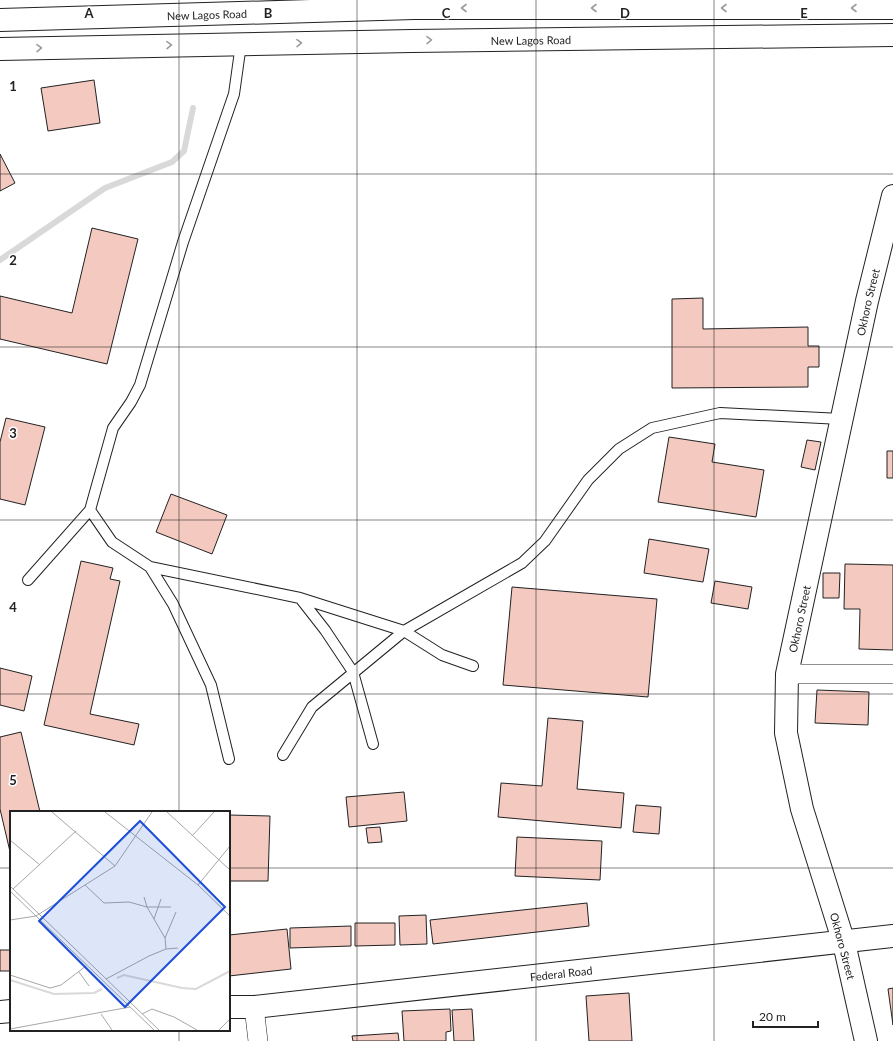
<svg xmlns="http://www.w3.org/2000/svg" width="893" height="1041" font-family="Lato,sans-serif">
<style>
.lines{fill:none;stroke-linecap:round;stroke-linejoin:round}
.stream{stroke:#d9d9d9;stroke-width:6}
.building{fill:#f3c9c0;stroke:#222}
.service-casing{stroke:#222;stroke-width:12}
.minor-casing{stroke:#222;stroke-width:20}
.tertiary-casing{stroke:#222;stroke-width:24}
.secondary-casing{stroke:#222;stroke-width:24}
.service{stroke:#fff;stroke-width:10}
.minor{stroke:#fff;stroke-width:19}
.tertiary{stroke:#fff;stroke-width:22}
.secondary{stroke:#fff;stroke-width:22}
.oneway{stroke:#9c9c9c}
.grid{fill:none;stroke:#222;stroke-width:1;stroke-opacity:0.55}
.labels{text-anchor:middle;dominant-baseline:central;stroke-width:3;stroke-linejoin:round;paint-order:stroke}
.street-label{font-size:11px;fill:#222;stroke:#fff}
.inset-river{fill:none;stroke:#d9d9d9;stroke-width:2}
.inset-road{fill:none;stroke:#a7a7a7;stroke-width:1}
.view{fill:#1d4ed8;fill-opacity:0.15;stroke:#1d4ed8;stroke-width:2}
.inset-edge{fill:none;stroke:#222;stroke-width:2}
.grid-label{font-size:13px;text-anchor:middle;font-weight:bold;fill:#222;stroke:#fff;stroke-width:3;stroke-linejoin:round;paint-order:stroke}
</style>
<rect width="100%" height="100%" fill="#fff"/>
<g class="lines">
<path class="stream" d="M0 260 105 188 172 162 184 151 193 108"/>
</g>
<path class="building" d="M94 80 100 123 48 131 41 88Z
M0 154 15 183 0 191Z
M92 228 138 239 107 364 0 339V296L72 313Z
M703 298V329L808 327V346H819V367H808V387L672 388V299Z
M6 418 45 427 25 505 0 499V442Z
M669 437 715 444 712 462 764 470 756 517 658 502Z
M807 440 821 442 815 470 801 467Z
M887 451H893V478H887Z
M171 494 227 515 212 554 156 532Z
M649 539 709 549 703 582 644 573Z
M81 561 113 568 110 579 120 581 90 714 139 724 134 745 44 725Z
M845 564 893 565V650L859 649 860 609H844Z
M823 573H840L839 598H823Z
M715 581 752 587 748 609 711 603Z
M512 587 657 599 648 697 503 685Z
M0 668 32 676 24 711 0 705Z
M817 690 869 692 868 725 815 723Z
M548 718 583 721 577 789 624 793 621 828 498 817 501 783 542 786Z
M21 732 40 812H11V856L0 809V737Z
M404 792 407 821 349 827 346 797Z
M636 805 661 807 659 834 633 832Z
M229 815 270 816 268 881H229Z
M380 827 382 842 368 843 366 828Z
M517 837 602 841 600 880 515 876Z
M587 903 589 926 433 944 430 920Z
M426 915 427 944 400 945 399 916Z
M355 923H395V945L355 946Z
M351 926V946L290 948V928Z
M287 929 291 969 229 976V935Z
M0 950H11V971H0Z
M893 988V1025L888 989Z
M629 993 632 1041H589L586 996Z
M450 1009 451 1031 446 1032V1041H404L402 1011Z
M472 1009 474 1041H454L452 1010Z
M398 1033 399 1041H353L352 1036Z"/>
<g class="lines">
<g class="service-casing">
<path id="service" d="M90 510 112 542 150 567 300 598 404 631 522 563 545 541 588 480 619 449 652 428 720 413 841 419
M150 567 173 604 211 685 229 759
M28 580 90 510 113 428 131 402 140 385 183 242 234 94 241 44
M300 598 325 630 353 672 373 744
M283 755 312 707 404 631 442 655 473 666"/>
</g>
<g class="minor-casing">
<path id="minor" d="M787 674H893
M254 1007 258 1041"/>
</g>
<g class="tertiary-casing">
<g id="tertiary">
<path id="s1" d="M229 1007H254L893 936"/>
<path d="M0 1012 11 1011"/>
<path id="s2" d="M866 1041 844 943 802 809 786 733 787 674 867 301 893 196"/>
</g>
</g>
<g class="secondary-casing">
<g id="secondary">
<path id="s3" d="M0 20 414 8H893"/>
<path id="s4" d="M0 49 412 41 893 35"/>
</g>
</g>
<use href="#service" class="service"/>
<use href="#minor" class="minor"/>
<use href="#tertiary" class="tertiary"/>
<use href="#secondary" class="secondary"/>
</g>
<defs><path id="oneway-chevron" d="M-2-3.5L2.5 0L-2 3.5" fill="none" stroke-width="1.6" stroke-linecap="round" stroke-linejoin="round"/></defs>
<g class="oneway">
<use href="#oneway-chevron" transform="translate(464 8) rotate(-180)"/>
<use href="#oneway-chevron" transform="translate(594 8) rotate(-180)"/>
<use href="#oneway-chevron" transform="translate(724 8) rotate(-180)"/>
<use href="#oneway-chevron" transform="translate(854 8) rotate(-180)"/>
<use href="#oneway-chevron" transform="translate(429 40) rotate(-1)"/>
<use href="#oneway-chevron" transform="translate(299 43) rotate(-1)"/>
<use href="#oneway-chevron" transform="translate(169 45) rotate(-1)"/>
<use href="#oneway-chevron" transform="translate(39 48) rotate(-1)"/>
</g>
<path class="grid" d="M179 0V812M357 0V1041M536 0V1041M714 0V1041M0 174H893M0 347H893M0 520H893M0 694H893M0 868H11M229 868H893M179 1030V1041"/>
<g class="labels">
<g class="street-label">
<text stroke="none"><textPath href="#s3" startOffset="207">New Lagos Road</textPath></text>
<text stroke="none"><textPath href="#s4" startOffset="531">New Lagos Road</textPath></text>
<text stroke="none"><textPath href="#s2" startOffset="758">Okhoro Street</textPath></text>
<text stroke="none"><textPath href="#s2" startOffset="434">Okhoro Street</textPath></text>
<text transform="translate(843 946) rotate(75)">Okhoro Street</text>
<text stroke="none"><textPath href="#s1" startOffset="334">Federal Road</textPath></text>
</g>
</g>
<g transform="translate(10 811)">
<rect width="220" height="220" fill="#fff"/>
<path class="inset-river" d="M107 167 114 164 172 177 186 178 220 160M0 169 44 183 84 182 92 178"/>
<path class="inset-road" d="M42 1 105 55M95 1 188 74 220 105M157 1 220 59M182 25 204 1M0 29 30 54M75 74 94 92 119 91 137 96 155 127 156 138M188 74 220 35M0 75 149 219M3 78 66 20M0 80 144 219M134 86 137 96H161M144 108 151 88M0 109 26 105 105 55 142 1M155 127 166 101M69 161 79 175M0 164 40 177 51 174 76 155M96 168 139 145 156 138 168 137M91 203 102 219M132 203 142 198 164 206 187 219M0 218 120 196M209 219 220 208"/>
<path class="view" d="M130 10 215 96 115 196 29 110Z"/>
<rect width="220" height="220" class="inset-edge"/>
</g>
<g class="grid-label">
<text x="89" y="18">A</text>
<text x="268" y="18">B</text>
<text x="446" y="18">C</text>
<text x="625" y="18">D</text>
<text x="804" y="18">E</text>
<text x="13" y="91">1</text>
<text x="13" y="265">2</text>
<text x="13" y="438">3</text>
<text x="13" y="612">4</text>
<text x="13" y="785">5</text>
</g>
<path d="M753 1021v6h65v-6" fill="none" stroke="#222222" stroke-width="2"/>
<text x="759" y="1021" font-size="12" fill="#222222" stroke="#ffffff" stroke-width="3" paint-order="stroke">20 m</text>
</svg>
